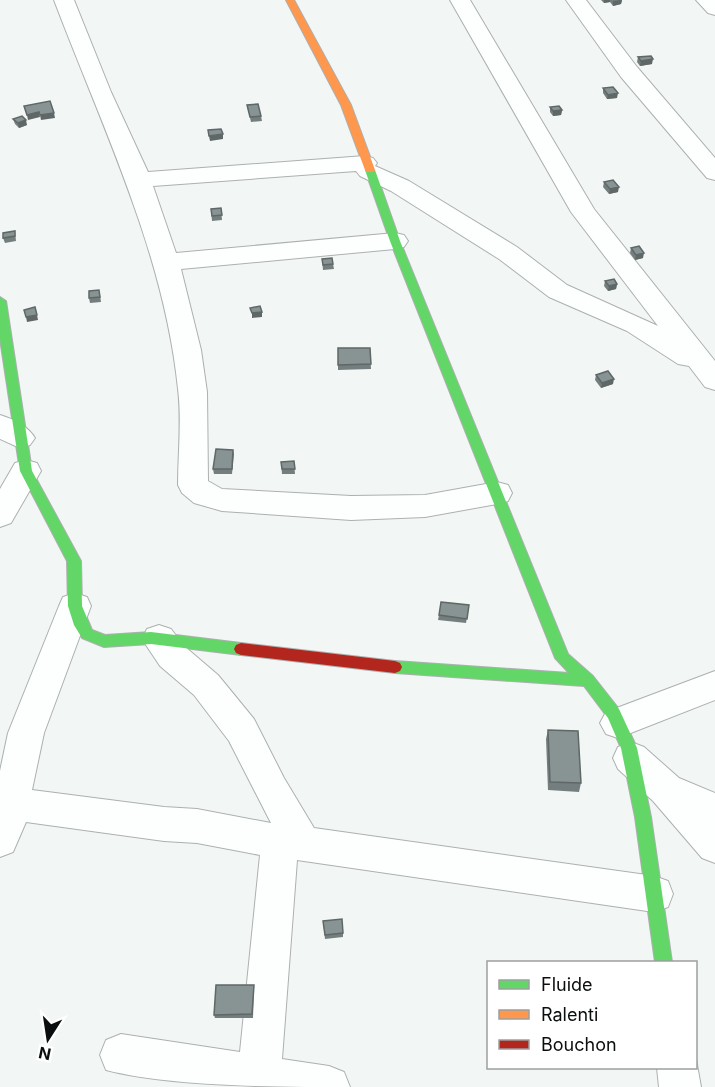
<svg xmlns="http://www.w3.org/2000/svg" width="715" height="1087" font-family="Inter,sans-serif">
<style>
.lines{fill:none;stroke-linecap:round;stroke-linejoin:round}
.street-casing{stroke:#adb0b0;stroke-width:2}
.fast-casing{stroke:#adb0b0;stroke-width:2}
.slow-casing{stroke:#adb0b0;stroke-width:2}
.jam-casing{stroke:#adb0b0;stroke-width:2}
.street{fill:#fdfefe;fill-rule:evenodd}
.fast{fill:#63d668;fill-rule:evenodd}
.slow{fill:#ff974d;fill-rule:evenodd}
.jam{fill:#b3261e;fill-rule:evenodd}
.wall{fill:#757e7e}
.shaded-wall{fill:#5f6767}
.building{fill:#889393;stroke:#5f6767;stroke-width:1.5}
</style>
<rect width="100%" height="100%" fill="#f2f7f6"/>
<g class="lines">
<g class="street-casing">
<path id="street" d="M54 0H74L111 92 148 172 365 156 373 158 377 163 375 166 409 181 517 247 567 285 658 326 571 212 450 0H470L594 209 715 361V390L705 387 689 366 678 364 627 331 549 297 499 259 391 191 360 176 356 171 153 186 176 253 395 233 404 235 408 241 404 247 395 249 181 269 201 350 207 392 208 481 222 489 351 496 425 495 497 482 508 485 512 493 508 501 497 504 425 517 351 520 222 511 194 503 182 493 178 485C178 454 182 420 178 389 164 252 102 127 54 0Z
M566 0H586L637 67 715 158V180L707 178 621 77Z
M696 0H715V15L708 13Z
M0 415C13 419 28 426 35 438L30 445 20 448 0 439Z
M26 460 37 463 41 471 11 523 0 527V489L15 463Z
M75 593 87 597 91 606 44 733 32 790 164 807 197 809 271 823 229 741 194 695 160 666 142 639 147 629 159 625 171 629 184 646 218 675 254 719 284 778 314 828 654 876 668 881 673 894 668 907 654 912 297 860 282 1059 329 1066 344 1072 350 1087C280 1087 171 1087 106 1070L100 1055 106 1040 121 1034 240 1052 260 855 197 843 164 841 26 822 13 852 0 857V771L8 733 59 606 63 597Z
M715 671V700L618 738 606 734 600 723 606 712Z
M631 742 644 747 679 778 715 793V863L702 858 653 801 618 769 613 758 618 747Z
M696 1059 701 1087H659L657 1068H696Z"/>
</g>
<g class="fast-casing">
<path id="fast" d="M370 167 375 170 400 241 568 654 593 676 619 709 637 748 651 817 672 962H655L635 817 621 748 608 718 584 686 395 673 390 671 388 667 390 663 395 661 569 673 555 658 390 241 365 170Z
M0 297 6 301 32 471 81 561 82 606 92 630 105 635 151 632 241 643 246 645 248 649 246 653 241 655 151 644 104 647 82 638 74 625 68 606 67 561 20 471 0 339Z"/>
</g>
<g class="slow-casing">
<path id="slow" d="M286 0H294L351 105 375 170 374 172H366L365 170 341 105Z"/>
</g>
<g class="jam-casing">
<path id="jam" d="M241 643 395 661 400 663 402 667 400 671 395 673 241 655 236 653 234 649 236 645Z"/>
</g>
<use href="#street" class="street"/>
<use href="#fast" class="fast"/>
<use href="#slow" class="slow"/>
<use href="#jam" class="jam"/>
</g>
<path class="wall" d="M601 0H622L621 4 613 6 610 2 604 3Z
M638 57 652 64 640 66 637 62Z
M603 88 617 98 607 99 603 93Z
M247 105 261 116 262 121 251 122Z
M550 107 562 110 561 115 553 116 550 112Z
M13 119 27 125 19 128 15 124Z
M604 182 618 192 609 194 603 187Z
M221 208 222 220 212 221 211 209Z
M15 231 16 241 5 243 3 238Z
M631 248 643 258 635 260 630 253Z
M322 259 333 264 334 269 323 270Z
M605 281 617 284 616 289 608 291 604 286Z
M100 295 101 302 90 303 89 298Z
M338 348H370L371 369 338 370Z
M596 375 613 384 601 388 595 380Z
M233 450 234 454 232 474H214L213 469Z
M294 461 295 474H282L281 462Z
M469 605 466 623 438 620 439 615Z
M548 730 581 783 579 792 548 790 546 739Z
M323 921 343 933V937L325 939Z
M254 988 253 1018H215L214 1015Z"/>
<path class="shaded-wall" d="M604 0H610V2L604 3Z
M622 0 621 4 613 6V1Z
M653 59 652 64 640 66 641 61Z
M618 93 617 98 607 99 608 95Z
M562 110 561 115 553 116V111Z
M39 112 40 117 28 120 27 115Z
M54 113 55 118 41 120 40 115Z
M26 120 27 125 19 128 18 123Z
M223 134V139L210 141 209 136Z
M619 187 618 192 609 194 610 189Z
M644 253 643 258 635 260 636 255Z
M617 284 616 289 608 291 609 286Z
M262 312V317L252 318V313Z
M37 315 38 320 27 322 26 317Z
M614 379 613 384 601 388 602 383Z"/>
<path class="building" d="M651 56 653 59 641 61 638 57Z
M613 87 618 93 608 95 603 88Z
M50 101 54 113 40 115 39 112 27 115 24 106Z
M258 104 261 116 250 117 247 105Z
M559 106 562 110 553 111 550 107Z
M22 116 26 120 18 123 13 119Z
M221 129 223 134 209 136 208 130Z
M613 180 619 187 610 189 604 182Z
M221 208 222 215 212 216 211 209Z
M15 231V236L3 238V233Z
M639 246 644 253 636 255 631 248Z
M332 258 333 264 323 265 322 259Z
M614 279 617 284 609 286 605 281Z
M99 290 100 297 89 298V291Z
M260 306 262 312 252 313 250 308Z
M35 307 37 315 26 317 24 310Z
M338 348H370L371 364 338 365Z
M608 371 614 379 602 383 596 375Z
M216 449 233 450 232 469H213Z
M294 461 295 469H282L281 462Z
M441 602 469 605 467 619 439 615Z
M548 730 578 731 581 783 550 782Z
M342 919 343 933 325 935 323 921Z
M216 985H254L252 1014 214 1015Z"/>
<rect x="487" y="961" width="210" height="108" fill="#ffffff" stroke="#9d9f9f" stroke-width="1.5"/>
<rect x="499" y="980" width="30" height="9" fill="#63d668" stroke="#9d9f9f" stroke-width="1.5"/>
<text x="541" y="991" font-size="18" fill="#0b0e0e">Fluide</text>
<rect x="499" y="1010" width="30" height="9" fill="#ff974d" stroke="#9d9f9f" stroke-width="1.5"/>
<text x="541" y="1021" font-size="18" fill="#0b0e0e">Ralenti</text>
<rect x="499" y="1040" width="30" height="9" fill="#b3261e" stroke="#9d9f9f" stroke-width="1.5"/>
<text x="541" y="1051" font-size="18" fill="#0b0e0e">Bouchon</text>
<g transform="translate(48 1039) rotate(192)" stroke="#ffffff" stroke-width="4.5" paint-order="stroke">
<path d="M0-4.5L10 22L0 15L-10 22Z" fill="#0b0e0e"/>
<text y="-9" font-size="16" font-weight="bold" text-anchor="middle" fill="#0b0e0e">N</text>
</g>
</svg>
